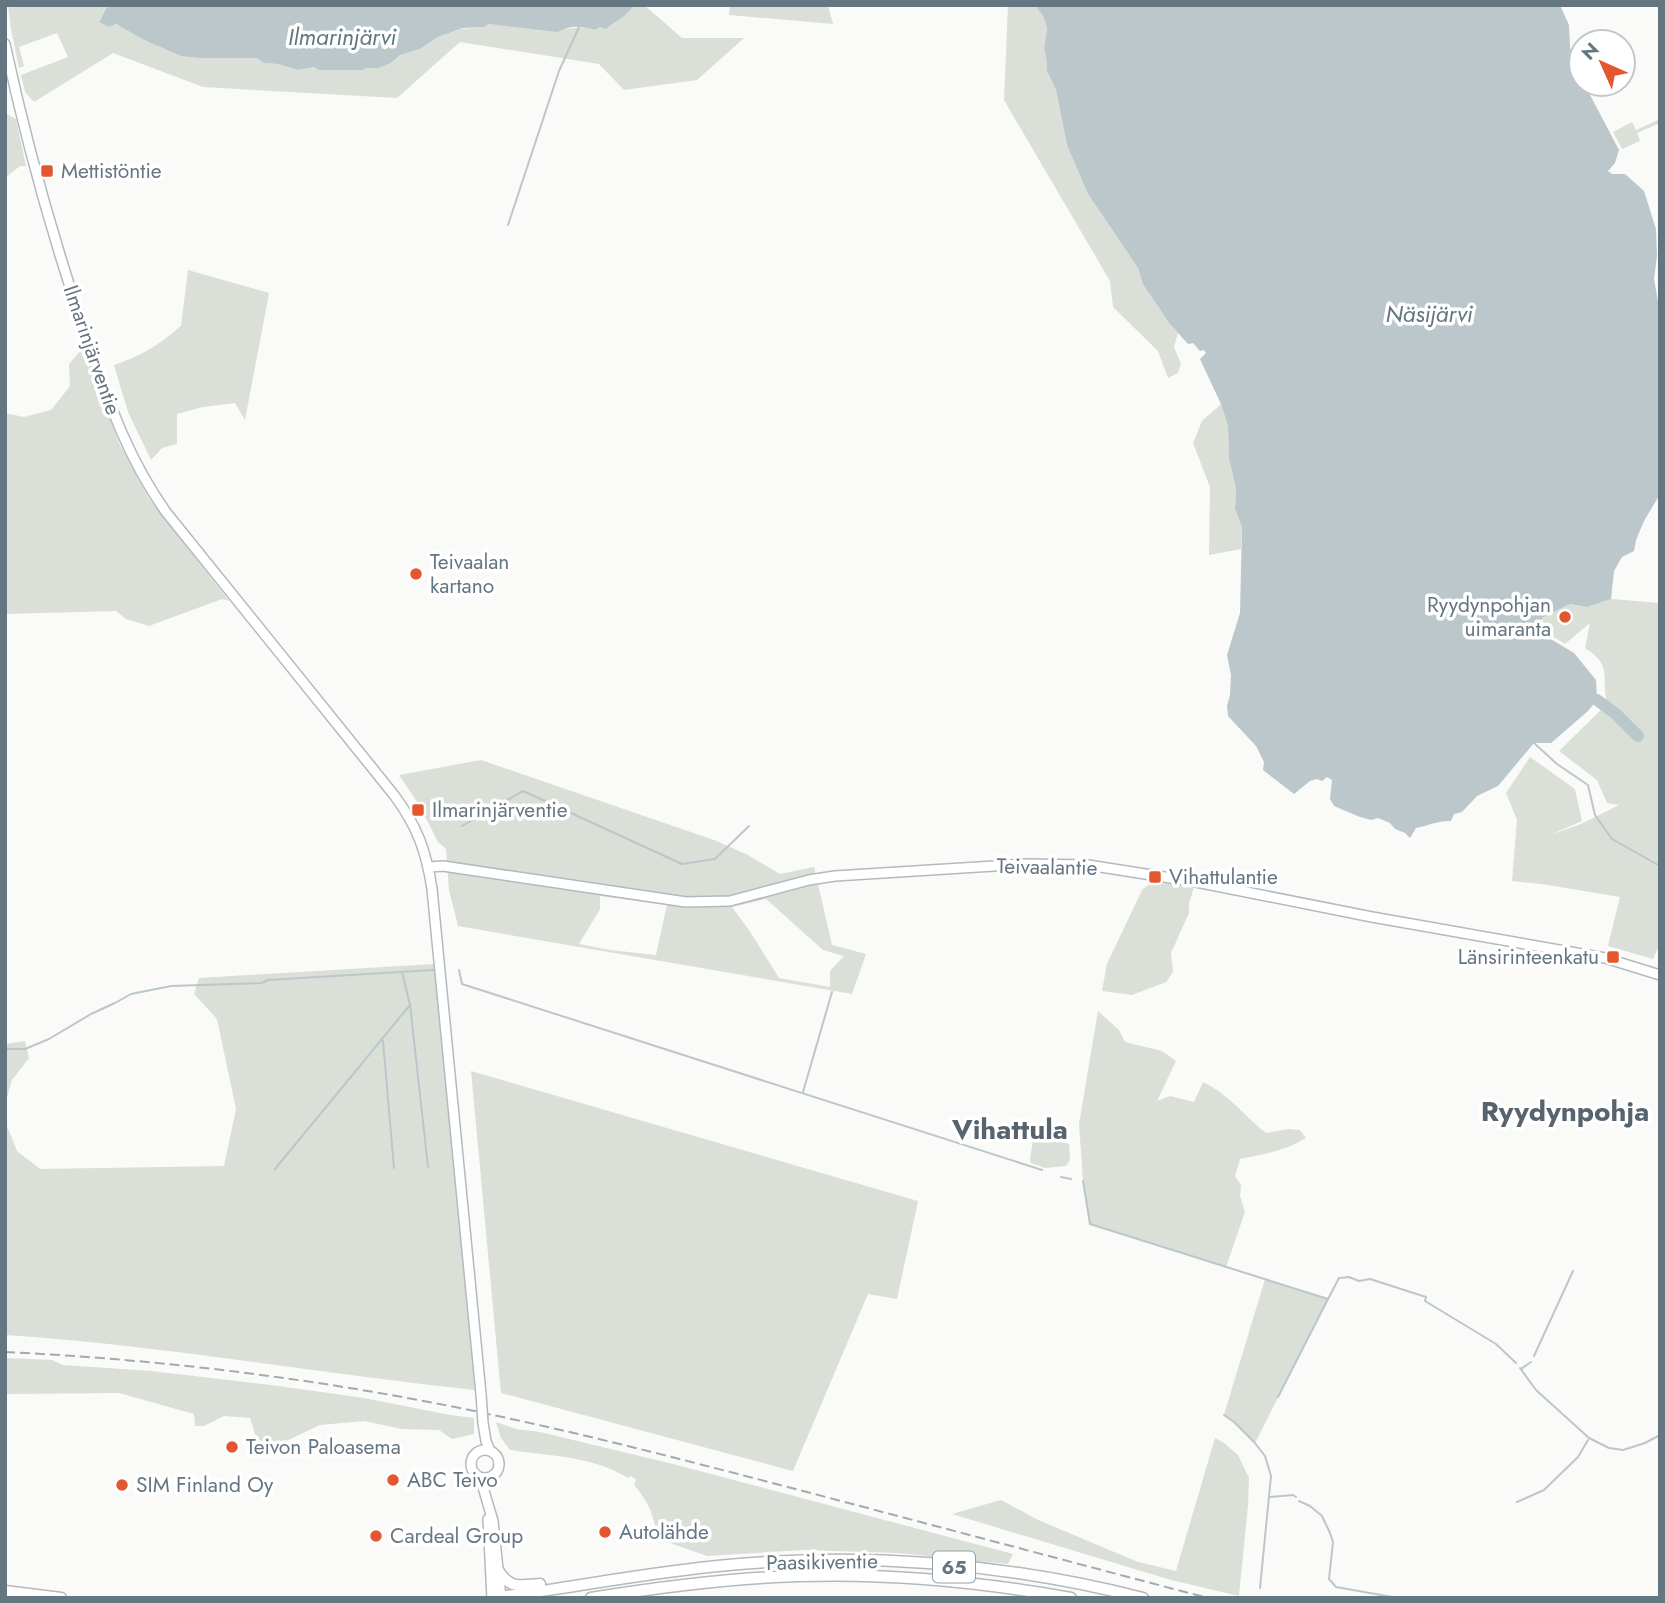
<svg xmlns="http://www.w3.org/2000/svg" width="1665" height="1603" font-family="Jost,sans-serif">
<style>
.green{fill:#dadfd7;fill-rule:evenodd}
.water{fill:#bbc7cb}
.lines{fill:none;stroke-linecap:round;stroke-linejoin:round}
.stream{stroke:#bbc7cb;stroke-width:2}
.river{stroke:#bbc7cb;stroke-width:12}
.secondary-casing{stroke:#b3babf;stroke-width:12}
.trunk-casing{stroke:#b4b9bd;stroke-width:13}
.secondary{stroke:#fff;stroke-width:9}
.trunk{stroke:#fff;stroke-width:10}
.rail{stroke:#a2aab0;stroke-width:2;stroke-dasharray:10 5;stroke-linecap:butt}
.secondary-bridge-casing{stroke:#b3babf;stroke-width:12;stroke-linecap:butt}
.secondary-bridge{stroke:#fff;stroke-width:9}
.poi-dot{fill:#e4572e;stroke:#fff;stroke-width:2.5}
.labels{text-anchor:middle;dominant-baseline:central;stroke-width:7;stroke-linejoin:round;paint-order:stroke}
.shield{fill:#fff;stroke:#939fa8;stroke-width:2}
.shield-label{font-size:19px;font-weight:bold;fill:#657683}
.poi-label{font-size:21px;fill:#657683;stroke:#fff;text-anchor:start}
.street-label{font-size:21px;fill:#657683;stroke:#fff}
.water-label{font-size:23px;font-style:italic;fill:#60757c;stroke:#fff}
.district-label{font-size:28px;font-weight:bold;fill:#57646e;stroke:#fff}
</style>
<rect width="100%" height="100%" fill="#fafaf8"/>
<path class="green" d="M8 5H108L99 21 109 27 116 24 144 40 181 56 256 58 264 63 278 64 298 70 314 67 320 70H363L366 68H379L391 63 400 55 420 49 438 37 461 29 484 27 489 24 564 29 586 27 595 30 600 27 606 29C618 20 626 18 634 5H644L682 38H744L697 80 624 90 599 64 460 42 397 98 203 87 113 53 34 102 25 92 21 75 68 57 57 33 19 47 24 66 19 68 11 30Z
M730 5H828L833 24 729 15Z
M1008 5H1037V8L1043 16 1047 28 1044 49 1046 56 1047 71 1056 90 1067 145 1088 194 1138 268C1144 288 1164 317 1178 333L1174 347 1181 364 1178 373 1168 378 1158 351 1113 307 1110 281 1004 100Z
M5 113 16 119 26 166H20L5 178Z
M1660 119V123L1637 133 1640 141 1622 149 1613 132 1632 122 1636 130Z
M188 270 269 293 245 420 235 403 203 407 177 414V444L162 448 151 460 128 412 114 365C143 355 157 346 181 326Z
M83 348 119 443 148 497 229 601 222 599 149 626 126 619 116 611 5 614V413L24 417 51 410 70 386 69 364Z
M1221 404 1228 426 1229 459 1236 488 1235 509 1242 527 1241 549 1209 555 1210 487 1193 443 1202 421Z
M1611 599 1660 603V944L1653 959 1608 946 1620 897 1542 884 1512 881 1517 820 1506 793 1530 757 1575 789 1582 821 1550 835 1581 824 1619 805 1607 803 1597 780 1559 751 1607 704C1601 677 1613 665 1585 648L1590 623 1565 644 1547 633 1542 618 1570 604 1587 607Z
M481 760 714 840 748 855 780 874 814 867 832 945 866 954 852 994 458 926 449 890 446 849 438 842 421 808 399 775ZM600 896 667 905 656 955 610 950 579 944 600 909ZM766 899 823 950 844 956 830 971V987L779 978 749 930 732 907Z
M1152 882 1194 887 1189 904V913L1171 953 1173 972 1166 982 1132 995 1102 991 1107 964 1142 890Z
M434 964 475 1390C318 1374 163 1345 5 1335V1121L17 1151 40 1169 224 1166 236 1109 217 1019 194 994 199 978Z
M1098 1011 1119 1030 1125 1042 1162 1051 1176 1061 1157 1101 1170 1096 1194 1102 1203 1082C1230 1095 1244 1116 1266 1133L1289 1129 1300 1130 1306 1138C1284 1151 1265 1154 1240 1159L1235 1176 1241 1185 1240 1196 1245 1212 1226 1267 1090 1224 1083 1181 1079 1124Z
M25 1041 29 1058 12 1080 5 1104V1044Z
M471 1071 918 1201 897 1299 868 1294 793 1471 501 1393Z
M1034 1134 1069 1144 1070 1160 1066 1166 1045 1168 1031 1163 1030 1159Z
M1265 1279 1328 1299 1255 1443 1234 1422 1224 1415Z
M5 1358 52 1360 63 1365 151 1371 271 1385 364 1398 450 1415 474 1418V1434L452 1439 439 1430 402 1429 364 1421 320 1425 282 1443 266 1455 255 1434 250 1418 224 1416 204 1426H195L194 1414 119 1393 7 1394 5 1392Z
M496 1422 516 1429 540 1432 673 1464 1013 1554 1008 1564 898 1553 803 1550 707 1556 670 1543 659 1541C653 1516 651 1505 634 1485L636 1480 631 1476 628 1478C593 1456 550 1456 510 1450L501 1438Z
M1215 1438 1224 1443 1238 1455 1249 1478 1248 1505 1239 1596 1171 1580 952 1514 1001 1500 1038 1520 1138 1562 1176 1571Z"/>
<path class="water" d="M108 5H634C626 18 617 20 606 29L600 27 595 30C583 26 570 25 558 32L489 24 484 27 463 28 438 37 420 49 400 55 391 63 379 68H366L363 70H319L314 67 298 70 278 64 264 63 256 58H201L181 56 144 40 116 24 109 27 99 22Z
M1038 5H1560L1569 25 1570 48 1576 55 1581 68V84H1586L1587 89 1619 150 1615 163 1608 171 1612 174H1625L1644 191 1656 229 1657 256 1654 279 1660 313V360L1658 362 1660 363V494L1644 521 1636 540 1634 551 1622 557 1614 571 1611 599 1587 607 1570 604 1542 618 1541 623 1544 635 1574 653 1596 680 1597 700 1588 711 1551 743H1534L1498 786 1477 796 1462 812 1454 814 1451 821C1441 820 1426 826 1416 828L1410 838 1405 833 1395 829 1390 823 1378 818 1371 820 1360 817 1334 806 1330 799 1332 780 1327 777 1322 781 1317 779 1310 781 1294 794 1263 770 1264 762 1256 746 1228 716 1227 706 1230 695 1231 675 1227 655 1240 613 1242 527 1235 509 1236 488 1229 459 1228 426 1221 404 1200 359 1206 353 1204 350 1200 351 1193 343 1188 344 1169 323 1143 284 1138 268 1088 194 1067 145 1056 90 1047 71 1046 56 1044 49 1047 28 1043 16 1037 8Z"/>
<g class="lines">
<path class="stream" d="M508 225 559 71 579 27
M1534 743 1557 764 1588 785 1595 815 1612 839 1660 866
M462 826 523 791 682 864 715 859 749 826
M459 970 462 984 1042 1170
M402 972 410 1005 428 1167
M383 1041 394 1168
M5 1049H25L49 1039 91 1014 115 1003 131 994 171 986 262 983 268 980 433 970
M803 1092 832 992
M275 1169 410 1005
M1061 1177 1071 1179
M1083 1181 1090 1224 1328 1299 1339 1278 1349 1277 1359 1281 1370 1279 1426 1297 1425 1301 1496 1344 1516 1363
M1534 1356 1573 1271
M1520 1368 1536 1390 1589 1438 1609 1448 1623 1450 1645 1443 1660 1435
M1521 1369 1531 1362
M1278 1397 1328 1299
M1224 1415 1234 1422 1255 1443 1265 1456 1271 1476 1260 1588
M1270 1497 1293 1495 1296 1497
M1299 1501 1310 1506 1322 1516 1330 1533 1333 1542 1329 1579 1336 1587 1398 1598
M1517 1502 1544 1490 1578 1457 1588 1440"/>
<path class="river" d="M1597 700 1616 714 1638 736"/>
<g class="secondary-casing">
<path id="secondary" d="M5 44C26 142 53 238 85 333 108 399 125 454 166 512L394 795C417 826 426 850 432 889L481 1394
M429 867 443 866 686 902 730 901 809 880 835 876 1025 864 1088 865 1196 882 1372 917 1605 958 1660 975
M483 1423 486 1441 490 1451
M471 1464a14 14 0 1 1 28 0a14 14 0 1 1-28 0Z
M480 1477 493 1521 501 1598
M488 1519 492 1598"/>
</g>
<g class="trunk-casing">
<path id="trunk" d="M498 1570C509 1589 520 1586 540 1584
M5 1591 61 1598
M492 1598C571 1588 648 1572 728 1565 866 1552 1008 1564 1143 1598
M591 1598C660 1587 729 1578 799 1576 890 1573 982 1582 1071 1598"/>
</g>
<use href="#secondary" class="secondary"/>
<use href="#trunk" class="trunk"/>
<path class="rail" d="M5 1352C174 1360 343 1382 507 1418 600 1438 692 1462 784 1486 925 1523 1067 1561 1208 1598"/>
<g class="secondary-bridge-casing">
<path id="secondary-bridge" d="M481 1394 483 1423"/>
</g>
<use href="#secondary-bridge" class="secondary-bridge"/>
</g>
<g class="poi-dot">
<rect x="40" y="164" width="14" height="14" rx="3.5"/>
<circle cx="416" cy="574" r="7"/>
<circle cx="1565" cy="617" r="7"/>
<rect x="411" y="803" width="14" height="14" rx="3.5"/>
<rect x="1148" y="870" width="14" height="14" rx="3.5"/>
<rect x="1606" y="950" width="14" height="14" rx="3.5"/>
<circle cx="232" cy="1447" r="7"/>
<circle cx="393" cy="1480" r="7"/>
<circle cx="122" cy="1485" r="7"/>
<circle cx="605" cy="1532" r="7"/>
<circle cx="376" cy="1536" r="7"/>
</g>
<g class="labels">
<rect class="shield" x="933" y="1551.5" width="42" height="31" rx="5"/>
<g class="shield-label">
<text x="954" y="1567">65</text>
</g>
<g class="poi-label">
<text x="61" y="171">Mettistöntie</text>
<text x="430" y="562">Teivaalan<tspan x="430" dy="24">kartano</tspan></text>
<text x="1551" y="605" text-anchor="end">Ryydynpohjan<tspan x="1551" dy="24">uimaranta</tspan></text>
<text x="432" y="810">Ilmarinjärventie</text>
<text x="1169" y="877">Vihattulantie</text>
<text x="1599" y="957" text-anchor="end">Länsirinteenkatu</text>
<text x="246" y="1447">Teivon Paloasema</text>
<text x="407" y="1480">ABC Teivo</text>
<text x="136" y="1485">SIM Finland Oy</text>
<text x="619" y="1532">Autolähde</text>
<text x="390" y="1536">Cardeal Group</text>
</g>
<g class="street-label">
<text transform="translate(92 350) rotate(71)">Ilmarinjärventie</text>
<text transform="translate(1047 867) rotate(1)">Teivaalantie</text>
<text transform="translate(822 1562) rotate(-1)">Paasikiventie</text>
</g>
<g class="water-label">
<text x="342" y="37">Ilmarinjärvi</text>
<text x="1429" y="314">Näsijärvi</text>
</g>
<g class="district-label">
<text x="1565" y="1111">Ryydynpohja</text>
<text x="1010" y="1129">Vihattula</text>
</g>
</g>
<rect width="1665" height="1603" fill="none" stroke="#657683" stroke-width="14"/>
<g transform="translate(1602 63) rotate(315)"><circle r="33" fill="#ffffff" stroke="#c1c8cd" stroke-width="2"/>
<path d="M0-5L12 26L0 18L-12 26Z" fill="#e4572e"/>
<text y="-10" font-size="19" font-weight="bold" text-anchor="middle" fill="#657683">N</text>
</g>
</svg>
